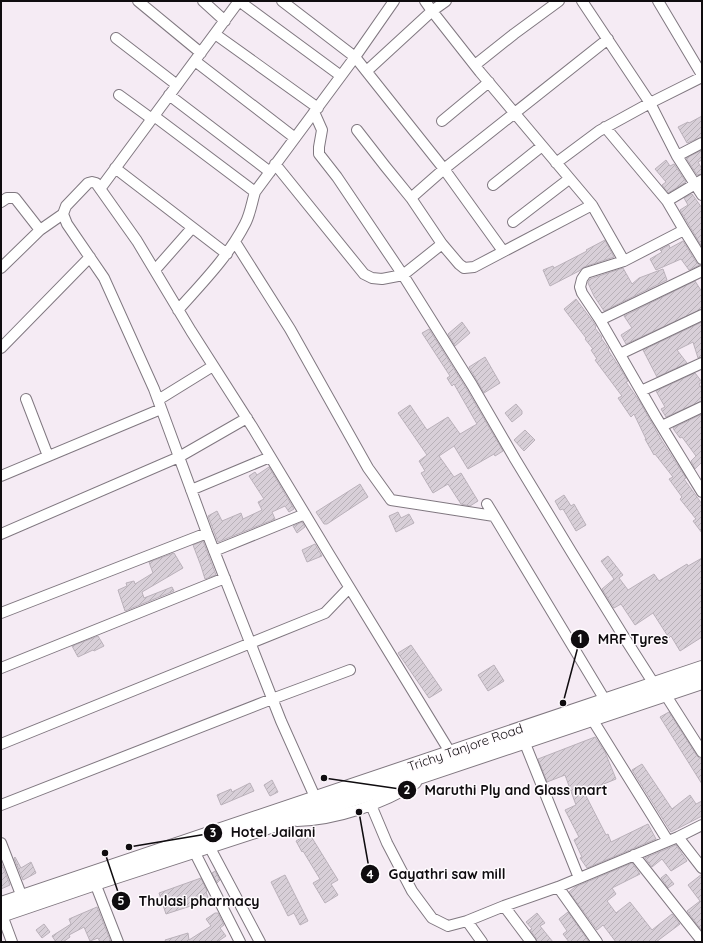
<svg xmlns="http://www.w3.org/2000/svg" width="703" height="943" font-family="Quicksand,sans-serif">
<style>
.building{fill:url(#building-hatch);stroke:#bab1ba}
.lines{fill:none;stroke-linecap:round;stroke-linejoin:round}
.minor-casing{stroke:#807880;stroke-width:12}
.highway-casing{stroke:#807880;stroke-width:16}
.minor{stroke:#fff;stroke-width:10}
.highway{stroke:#fff;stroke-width:14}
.labels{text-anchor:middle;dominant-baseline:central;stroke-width:3;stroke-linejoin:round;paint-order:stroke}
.street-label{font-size:13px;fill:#0f0c0f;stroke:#fffbfe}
.leader{fill:none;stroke:#0f0c0f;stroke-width:1.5}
.callout-dot{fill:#0f0c0f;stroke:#fffbfe;stroke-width:1.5}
.mark-label{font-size:12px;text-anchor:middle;font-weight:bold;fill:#fff}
.callout-label{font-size:14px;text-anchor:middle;font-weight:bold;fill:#0f0c0f;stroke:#fffbfe;stroke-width:3;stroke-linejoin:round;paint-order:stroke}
</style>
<defs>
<pattern id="building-hatch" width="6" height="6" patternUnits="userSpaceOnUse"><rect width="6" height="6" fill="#d8cfd8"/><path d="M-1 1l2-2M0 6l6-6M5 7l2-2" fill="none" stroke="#b8b1b8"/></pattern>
</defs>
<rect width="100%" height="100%" fill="#f5ebf4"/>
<path class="building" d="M702 116V137L687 143 678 127 688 122 689 123Z
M702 150V160L698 162 702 169V174L697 175 686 158Z
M666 160 670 166 674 164 686 182 668 193 662 185 666 182 655 169Z
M692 194 702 208V247L680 210 688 205 684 198Z
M605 240 614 257 584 267 579 271 550 286 543 270 553 266 554 268 587 251 586 250Z
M683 241 696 262 700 265 689 270 681 259 656 270 650 259 662 252 660 250 669 245 670 248Z
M623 268 632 284 639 278 663 269 667 280 604 311 594 296 588 283V282L590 279Z
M695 281 702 292V309L626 344 621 335 632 328 624 316Z
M576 299 594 323 596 327 595 328 602 337 601 338 609 349 608 350 620 368 628 381 626 382 640 402 662 441 686 478 684 479 702 504V533L693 521 696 519 680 499 682 497 669 479 673 477 655 454 654 455 645 439H646L634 414 631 417 618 398 622 396 595 360 597 359 591 350 593 349 585 339 586 338 564 309Z
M462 322 470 333 455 346 448 334Z
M702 322V357L698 358 693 342 677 350 687 363 657 377 643 350Z
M429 329 466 388 503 451 495 456 494 454 468 469 454 446 439 456 454 477 461 473 478 501 470 506 461 504 448 484 433 493 421 473 425 471 419 461 427 455 398 413 410 405 427 430 448 417 460 434 477 424 454 384 452 386 447 378 450 376 422 333Z
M485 357 500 383 484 393 469 367Z
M695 373 702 382 699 384 702 389V401L666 417 661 409 665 407 656 391Z
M516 404 522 411V414L512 422 505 413Z
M702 414V463H701L695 469 691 461 696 456 682 437 680 438 674 430 673 428Z
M525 430 535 440 524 451 514 440Z
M269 467 294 509 289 512 285 506 272 512 275 519 218 542 208 516 217 511 222 521 241 513 243 519 262 510 258 502 264 499 249 476 255 472 257 475Z
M360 484 368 497 327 524H324L316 512Z
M564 495 571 506 574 504 586 525 576 531 563 509 560 510 555 501Z
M398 512 401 518 409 514 414 523 396 532 389 516Z
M302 522 305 527 297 533 293 526Z
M203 541 216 575 205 579 201 566 193 545Z
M315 544 322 556 307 562 302 550Z
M174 553 183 568 142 592 144 598 172 587 174 591 125 611 118 590 127 586 126 583 134 581 135 584 153 573 149 562Z
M608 556 623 575 619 578 628 590 654 574 659 581 687 564 688 566 702 558V637L680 651 671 636 669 638 653 613 635 625 621 604 614 608 602 589 614 579 601 561Z
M98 636 104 646 94 651 93 650 78 657 72 646Z
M411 645 442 690 429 698 398 653Z
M494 665 504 681 488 691 478 675Z
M669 712 697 756 702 760V784L660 717Z
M595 737 605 752 616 779 584 792 606 835 608 834 611 842 648 824 656 839 587 868 580 858 582 857 574 840 579 837 565 810 576 805 565 775 547 782 538 759Z
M642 764 672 809 690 795 696 804 702 801V816L671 832 632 770Z
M272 780 278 792 270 796 264 785Z
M250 783 254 791 221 805 217 795 231 789 232 792Z
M309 833 338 880 331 884 338 895 325 903 313 883 320 879 303 851 302 852 296 841Z
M676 845 687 861 671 871 662 859 652 867 645 858Z
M15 857 21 868 31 862 36 873 23 880 14 858Z
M1 862 10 885 1 889Z
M632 863 640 874 612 888 616 894 607 901 616 913 630 902 652 930 672 914 680 924 656 942H616L603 925 597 930 569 892 575 887Z
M215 871 220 880 217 883 212 873Z
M666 874 674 884 668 888 661 878Z
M702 874V931L687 911 700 901 688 885Z
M285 875 308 921 300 925 294 913 288 916 271 882Z
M201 878 207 891 206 892 209 900 166 914 159 893Z
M97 907 111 942H100L98 938 90 941 84 927 69 935 70 937 63 942H56L52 936 71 924 69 919Z
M568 912 589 942H569L563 934 567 931 559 919Z
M215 913H218L224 925 220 928 226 936 217 942H166L165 940 188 933 189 940 211 926 206 919Z
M537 913 545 923 540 926 553 942H537L536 938 530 930 532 929 526 922Z
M44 924 50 932 42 938 36 930Z"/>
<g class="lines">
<g class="minor-casing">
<path id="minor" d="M138 1 201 53
M203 1 225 21
M239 1 341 76
M282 1 355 57 444 169 503 251
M446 1 432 11 480 72 592 205 624 261 684 230 702 259
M582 1 650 103 702 77
M658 1 702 75
M215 34 318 108
M116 38 177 85
M195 61 295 138
M475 65 514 34 559 1
M370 68 432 11 425 1
M119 95 152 119
M169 95 270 172
M314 112 322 130 319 147V154L337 177 403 275 472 385 515 459 572 553 624 637 654 684
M154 116 255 192 355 57 394 1
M442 121 489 82
M605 127 667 201 684 230
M357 130 385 166 411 198 442 244 459 264 464 268 474 267 592 205
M677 156 702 143
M556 163 599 131 650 103 677 156 702 195
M275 164 364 274 372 278 382 279 403 275 442 244
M115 168 227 254
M493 185 542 146
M100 189 239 1
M411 198 444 169 608 39
M667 201 702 180
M1 202 7 198H15L40 230
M513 222 569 179
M235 242 290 329 368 468 391 500 494 516
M624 261 586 273 582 279 580 287 582 293 600 320 656 417 702 492
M1 268 40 230 63 214
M155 270 192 228
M178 310C202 283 228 257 245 224 250 215 252 202 255 192
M600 320 702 271
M1 348 90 257
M620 354 702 315
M641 391 702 363
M26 399 48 456
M158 400 213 366
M662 426 702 407
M1 476 161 409
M191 490 270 457
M487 504 605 700
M1 534 179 457 247 418
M214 551 305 514
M1 613 207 533
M1 668 225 578
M665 694 702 752
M592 719 668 841
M524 741 579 878
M1 744 325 613 349 588
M315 797 281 721 207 533 154 389 104 278 67 224 63 214 66 206 88 183 92 182 96 183 137 241 191 331 253 428 329 554 450 752
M1 805 272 699 350 670
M371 805 387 843 412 891 432 918 448 926 467 921 504 906 558 887 678 837 702 825
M297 821C336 820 383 804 416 783
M678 837 702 868
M1 843 22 897
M209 846 260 942
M194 851 240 942
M634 855 702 941
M95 883 118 942
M558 887 597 942
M504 906 531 942
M2 915 12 942
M467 921 482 942"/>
</g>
<g class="highway-casing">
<path id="highway" d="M1 904 702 668
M1 915 95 883 344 802 702 682"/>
</g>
<use href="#minor" class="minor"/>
<use href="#highway" class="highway"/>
</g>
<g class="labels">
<g class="street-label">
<text transform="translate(465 747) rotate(-19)">Trichy Tanjore Road</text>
</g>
</g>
<path class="leader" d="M563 703L580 639M324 778L407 790M129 847L213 833M359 812L370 874M105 853L121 901"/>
<g class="callout-dot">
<circle cx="563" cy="703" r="4"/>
<circle cx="324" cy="778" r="4"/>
<circle cx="129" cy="847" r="4"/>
<circle cx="359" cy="812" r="4"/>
<circle cx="105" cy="853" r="4"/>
<circle cx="580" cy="639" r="10"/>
<circle cx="407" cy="790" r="10"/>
<circle cx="213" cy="833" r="10"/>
<circle cx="370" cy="874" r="10"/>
<circle cx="121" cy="901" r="10"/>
</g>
<g class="mark-label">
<text x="580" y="643">1</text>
<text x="407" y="794">2</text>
<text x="213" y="837">3</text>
<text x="370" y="879">4</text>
<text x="121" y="905">5</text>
</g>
<g class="callout-label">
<text x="633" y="644">MRF Tyres</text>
<text x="516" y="795">Maruthi Ply and Glass mart</text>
<text x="273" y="837">Hotel Jailani</text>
<text x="447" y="879">Gayathri saw mill</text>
<text x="199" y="906">Thulasi pharmacy</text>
</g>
<rect width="703" height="943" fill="none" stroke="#0f0c0f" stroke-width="4"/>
</svg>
